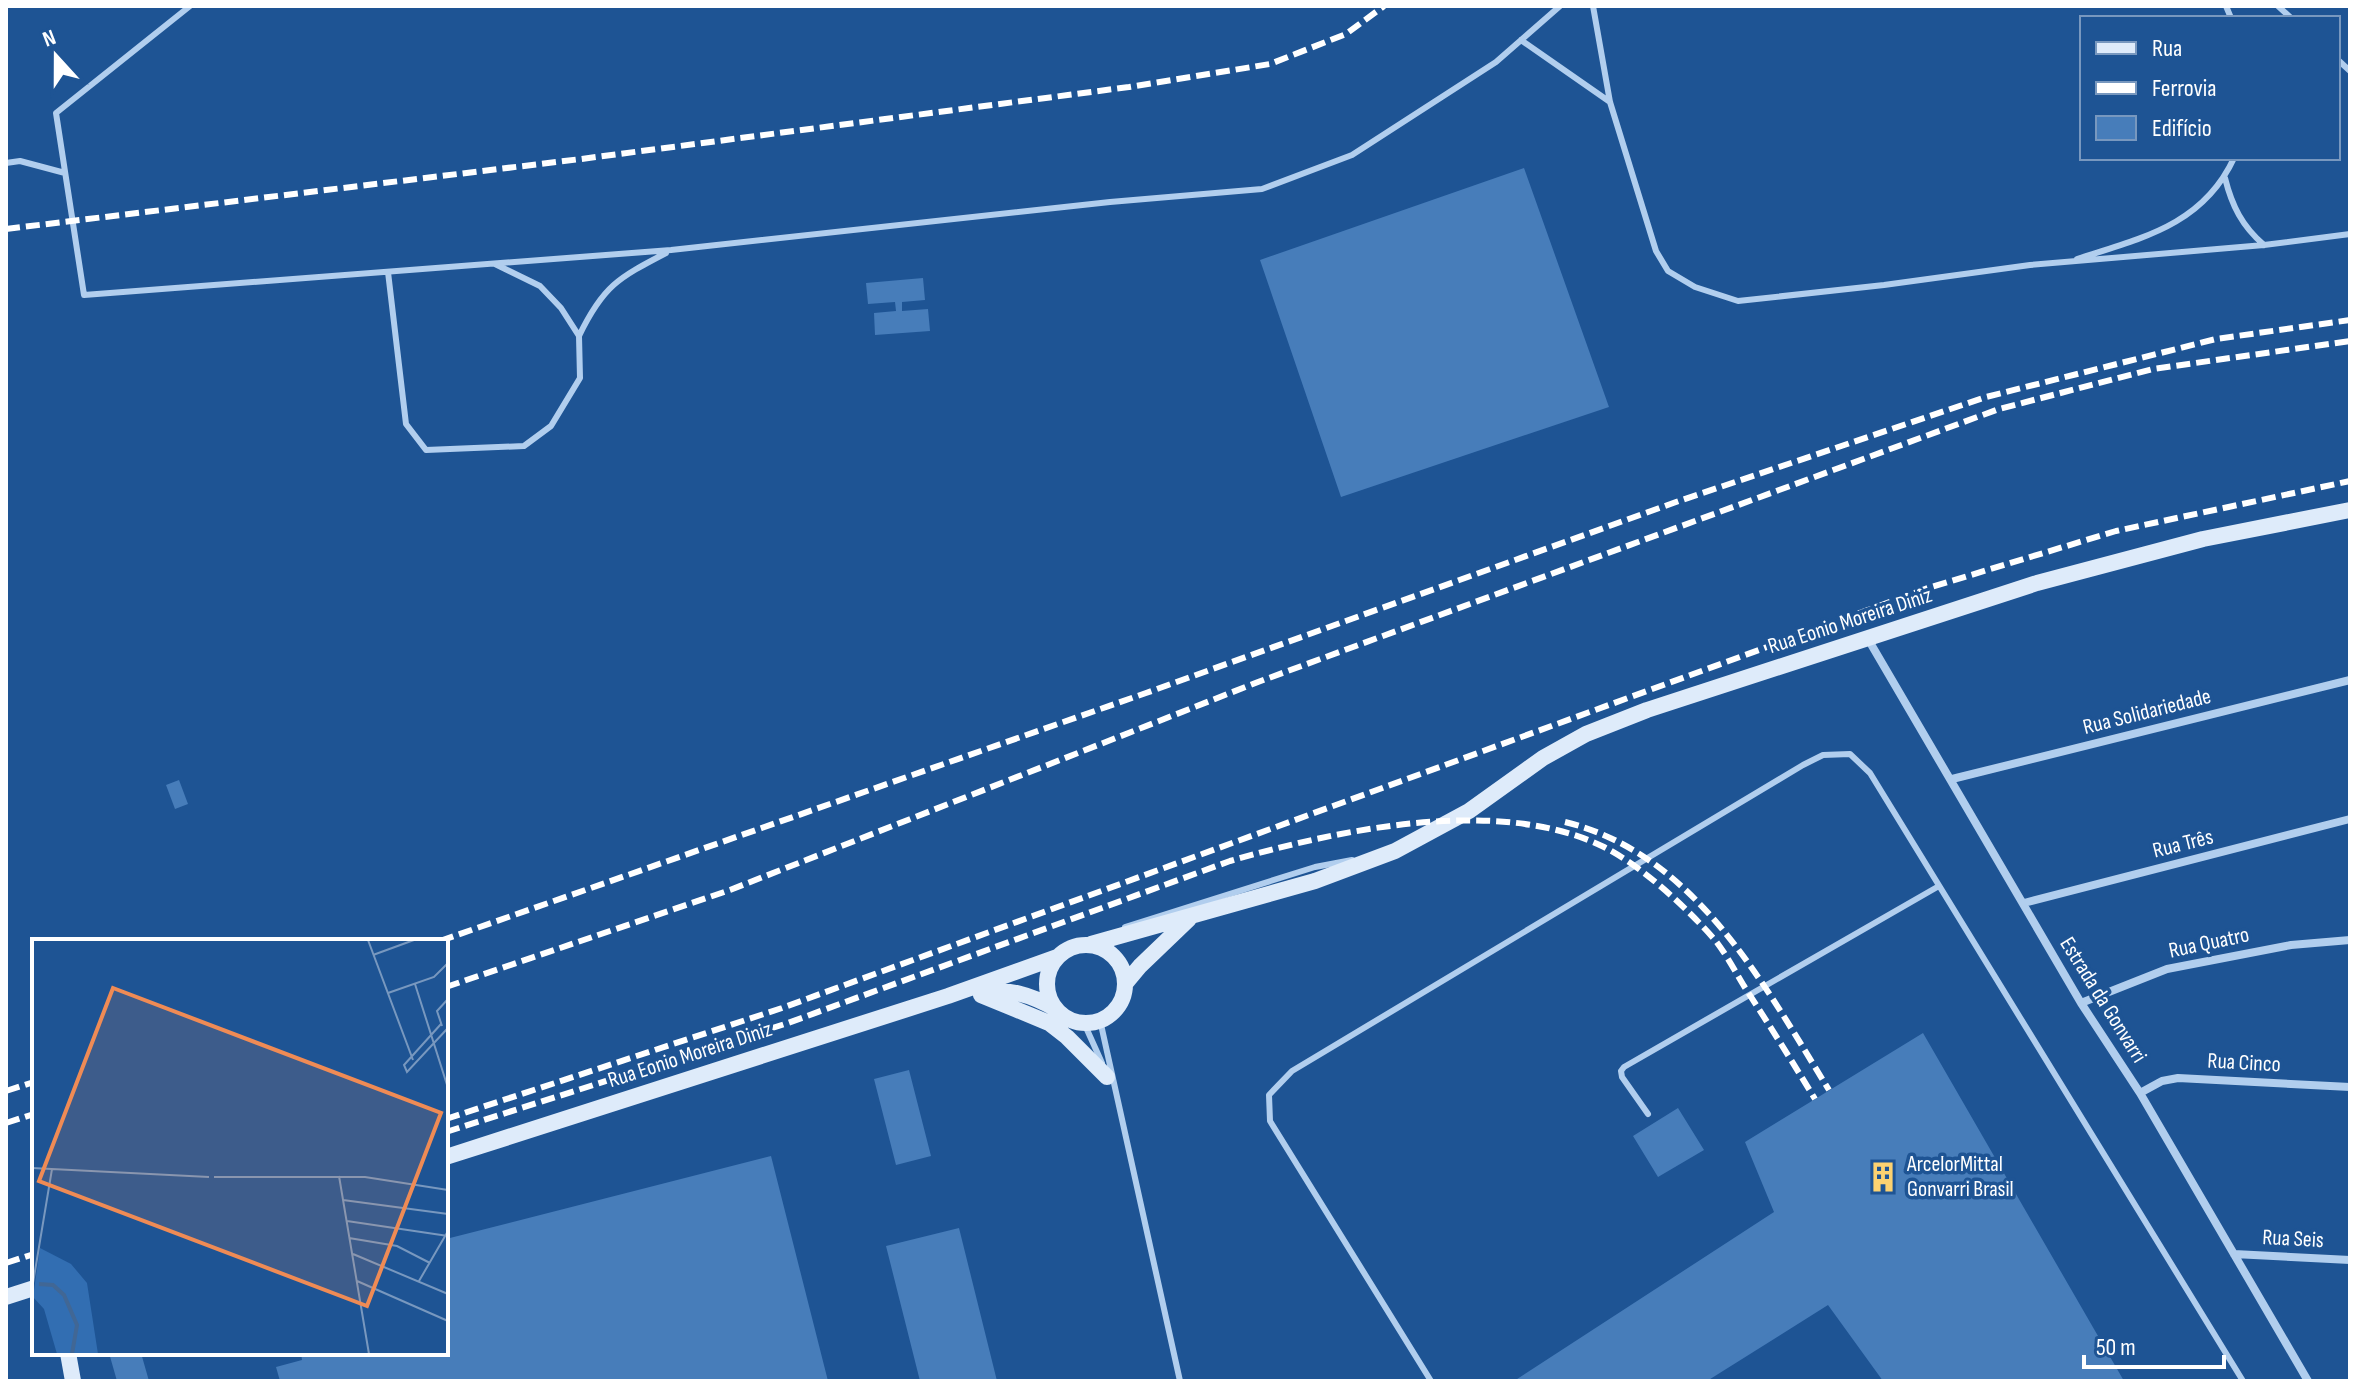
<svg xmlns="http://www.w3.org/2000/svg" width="2356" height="1387" font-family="'Sofia Sans Condensed',sans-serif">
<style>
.building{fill:#477dba}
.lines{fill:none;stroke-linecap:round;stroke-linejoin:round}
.lane{stroke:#b1ceee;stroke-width:6}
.street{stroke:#b1ceee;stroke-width:8}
.secondary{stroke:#deebfa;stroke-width:16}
.rail{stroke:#fff;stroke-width:6;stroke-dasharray:14 6;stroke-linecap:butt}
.labels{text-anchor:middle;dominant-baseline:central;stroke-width:7;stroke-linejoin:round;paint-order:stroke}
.street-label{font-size:22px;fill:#fff;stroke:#1e5494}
.poi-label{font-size:22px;fill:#fff;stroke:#1e5494;text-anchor:start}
.inset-river{fill:none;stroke:#416795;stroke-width:4}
.inset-road{fill:none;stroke:#7898bf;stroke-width:2}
.view{fill:#ef8b55;fill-opacity:0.15;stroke:#ef8b55;stroke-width:4}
.inset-edge{fill:none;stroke:#fff;stroke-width:4}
</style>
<rect width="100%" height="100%" fill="#1e5494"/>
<path class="building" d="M1524 168 1609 407 1341 497 1260 260Z
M923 278 925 300 902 302V311L928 309 930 331 875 335 874 313 896 311 895 302 868 304 866 283Z
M179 780 188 804 175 809 166 785Z
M1923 1033 2124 1381H1883L1828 1305 1707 1381H1514L1774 1212 1745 1142Z
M909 1070 931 1156 896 1165 874 1079Z
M1678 1108 1704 1150 1658 1177 1633 1136Z
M771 1156 828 1381H280L276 1367 302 1360 301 1353H446V1239Z
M959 1228 997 1381H920L886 1246Z
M109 1353H141L149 1381H117Z"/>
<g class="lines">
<path class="lane" d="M190 6 56 113 84 295 671 250 1110 202 1262 189 1352 155 1496 62 1560 6
M1593 6 1610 102 1656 251 1668 271 1695 287 1738 301 1884 285 2030 265 2264 245 2350 234
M2226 6 2231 18
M2278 6 2291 18
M1521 40 1610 102
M2338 60 2350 71
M6 163 20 161 65 173
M2225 178C2232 206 2242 226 2264 245
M2077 259C2142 238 2203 225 2234 158
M388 272 406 424 426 450 524 446 551 426 580 378 579 336 561 308 540 286 495 264
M579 336C603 286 618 278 666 253
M1125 927 1315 867 1352 860
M1073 946 1088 940
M1100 1020 1180 1381
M1084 1023 1102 1063
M1648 1114 1622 1077 1621 1071 1624 1067 1939 886
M1431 1381 1270 1121 1269 1095 1292 1071 1803 765 1823 755 1850 754 1870 773 2243 1381"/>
<path class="street" d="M1868 639 2081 1003 2140 1093 2308 1381
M1952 779 2350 680
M2024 903 2350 819
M2081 1003 2167 969 2291 945 2350 940
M2140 1093 2162 1081 2178 1078 2350 1087
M2234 1254 2350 1260"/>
<path class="secondary" d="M1091 944 1315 881 1395 851 1469 811 1543 758 1586 734 1647 710 2037 583 2203 539 2350 510
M1047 984a39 39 0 1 1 78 0a39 39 0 1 1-78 0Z
M1125 984 1140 966 1189 919
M981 995 1049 1023 1067 1037 1107 1077
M982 995C1009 987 1031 995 1056 1009
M446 1157 948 996 1057 957
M6 1297 34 1288
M68 1353 73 1381"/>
<path class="rail" d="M6 229 581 159 1129 87 1270 64 1346 34 1384 6
M1565 822C1696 854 1764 985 1829 1090
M440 941 1146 693 1676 502 1986 397 2216 339 2350 320
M446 987 730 890 1258 682 1999 409 2153 369 2350 341
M6 1091 34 1082
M446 1119 782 1008 1928 588 2116 531 2350 481
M6 1123 34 1114
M446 1132 788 1023 1230 861C1338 830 1498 795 1604 847 1643 867 1686 907 1715 940 1726 954 1735 971 1744 986 1768 1023 1792 1061 1815 1099
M6 1263 34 1254"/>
</g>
<defs>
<g id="building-bare" transform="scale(2.4)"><path d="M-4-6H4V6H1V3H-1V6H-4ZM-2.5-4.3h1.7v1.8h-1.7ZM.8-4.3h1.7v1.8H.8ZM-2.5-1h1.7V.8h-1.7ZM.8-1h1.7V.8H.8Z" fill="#fcd271" stroke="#1e5494" stroke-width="2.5" paint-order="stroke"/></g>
</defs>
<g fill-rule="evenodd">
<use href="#building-bare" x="1883" y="1177"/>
</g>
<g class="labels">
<g class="street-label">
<text transform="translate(1850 621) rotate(-18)">Rua Eonio Moreira Diniz</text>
<text transform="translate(2147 712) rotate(-14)">Rua Solidariedade</text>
<text transform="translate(2183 844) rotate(-14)">Rua Três</text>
<text transform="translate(2209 943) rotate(-12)">Rua Quatro</text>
<text transform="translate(2103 1000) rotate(58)">Estrada da Gonvarri</text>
<text transform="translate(690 1055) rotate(-18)">Rua Eonio Moreira Diniz</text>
<text transform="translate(2244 1063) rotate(3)">Rua Cinco</text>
<text transform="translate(2293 1239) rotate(3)">Rua Seis</text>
</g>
<g class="poi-label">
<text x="1907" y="1164">ArcelorMittal<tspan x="1907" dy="25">Gonvarri Brasil</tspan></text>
</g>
</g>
<g transform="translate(32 939)">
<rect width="416" height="416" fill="#1e5494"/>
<path d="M8 309 39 325 55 344 66 415H25L12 370 1 358Z" fill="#326eb2"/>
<path class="inset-river" d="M7 345 21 346 32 356 45 386 40 415"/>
<path class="inset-road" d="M336 1 381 121M341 16 382 1M383 45 416 149M356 54 402 38 416 24M409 85 372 126 375 133 415 90M410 87 405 72 416 60M0 229 177 238M307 237 337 415M182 238H333L416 251M311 261 416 275M315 282 416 297M317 299 365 307 398 324M321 315 416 355M325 342 416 382M387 342 416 292M0 350 20 230"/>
<path class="view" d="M81 49 409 174 335 367 7 242Z"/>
<rect width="416" height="416" class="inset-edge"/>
</g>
<rect width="2356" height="1387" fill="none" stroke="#ffffff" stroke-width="16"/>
<rect x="2080" y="16" width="260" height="144" fill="#1e5494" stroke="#7898bf" stroke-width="2"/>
<rect x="2096" y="42" width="40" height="12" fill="#deebfa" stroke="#7898bf" stroke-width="2"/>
<text x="2152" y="56" font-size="24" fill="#ffffff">Rua</text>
<rect x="2096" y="82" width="40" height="12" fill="#ffffff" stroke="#7898bf" stroke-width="2"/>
<text x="2152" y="96" font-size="24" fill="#ffffff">Ferrovia</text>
<rect x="2096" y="116" width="40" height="24" fill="#477dba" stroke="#7898bf" stroke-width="2"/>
<text x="2152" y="136" font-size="24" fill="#ffffff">Edifício</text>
<g transform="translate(56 56) rotate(339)" stroke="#1e5494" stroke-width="6" paint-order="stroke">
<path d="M0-6L14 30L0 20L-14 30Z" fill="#ffffff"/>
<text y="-12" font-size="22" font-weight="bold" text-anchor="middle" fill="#ffffff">N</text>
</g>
<path d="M2084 1355v12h140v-12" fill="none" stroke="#ffffff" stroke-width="4"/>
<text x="2096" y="1355" font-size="24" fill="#ffffff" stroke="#1e5494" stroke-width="6" paint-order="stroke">50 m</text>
</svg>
